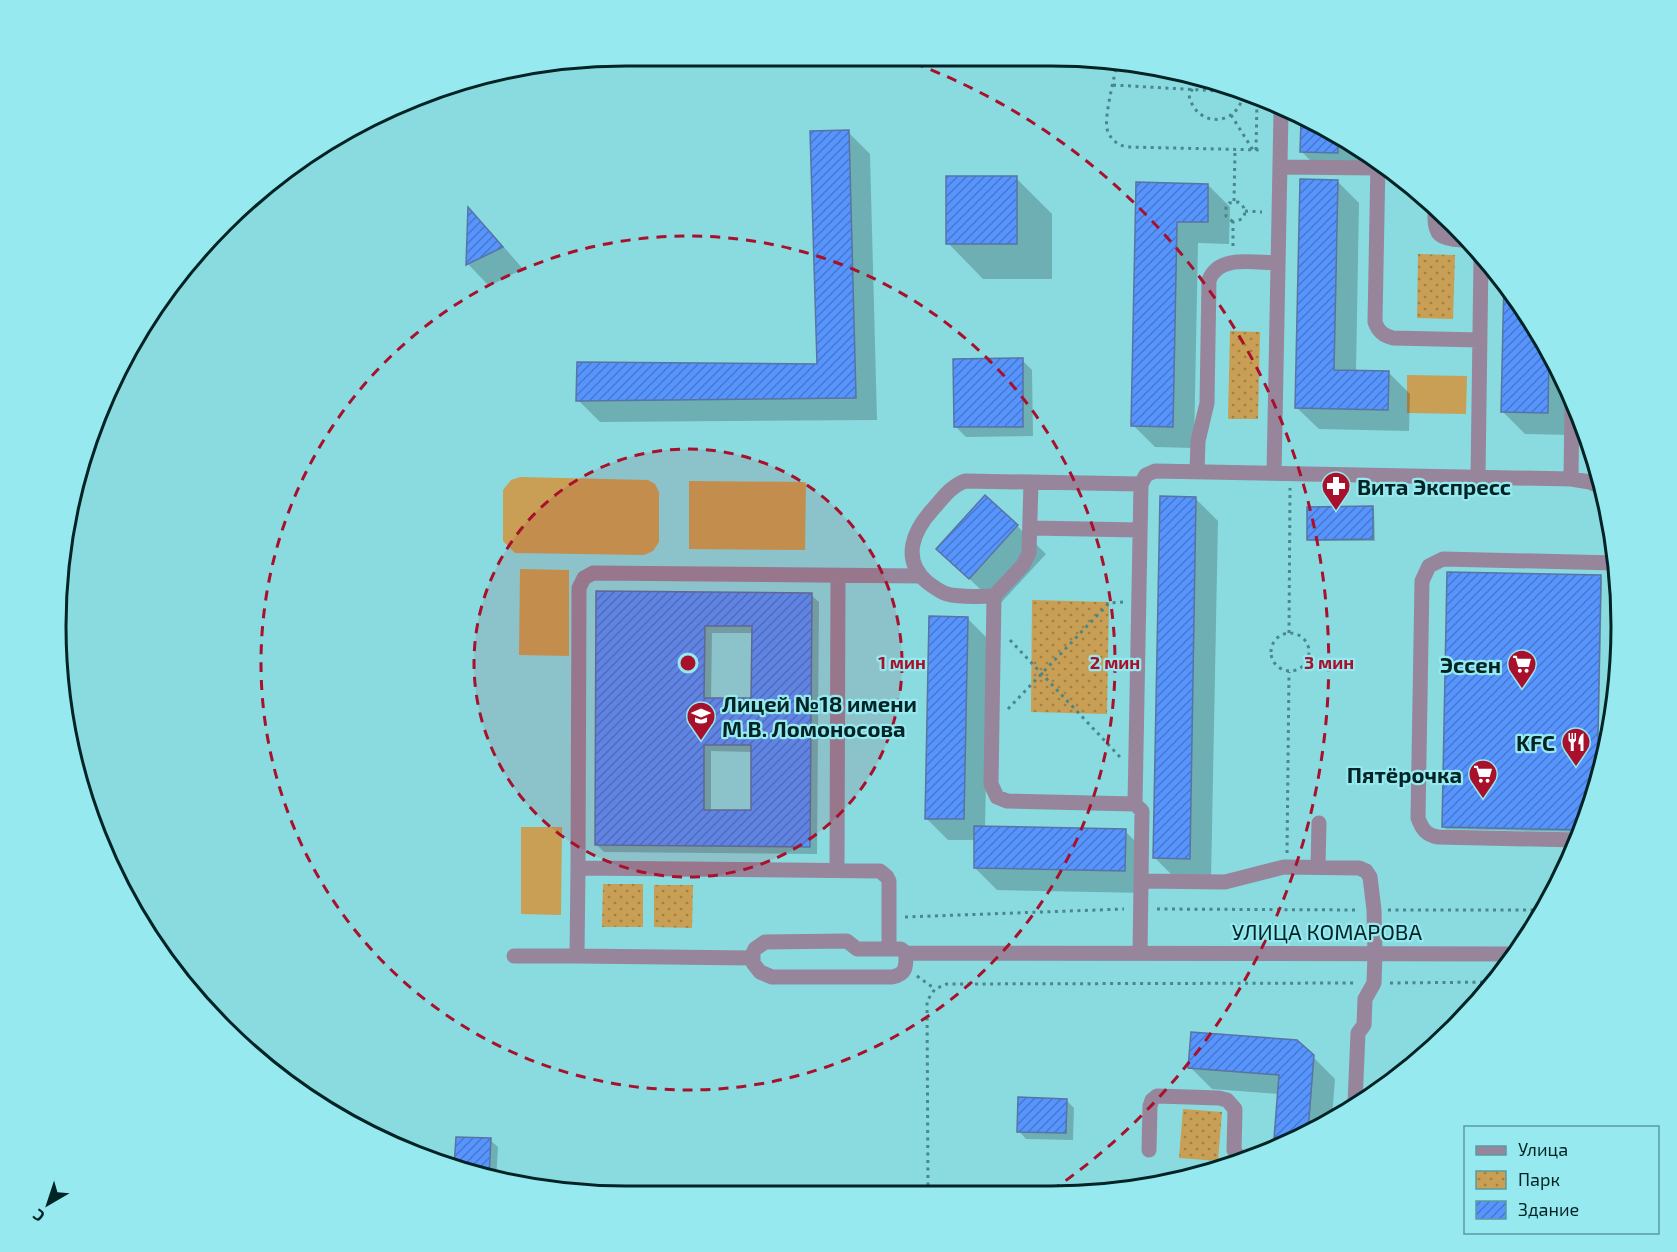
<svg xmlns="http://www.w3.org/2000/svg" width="1677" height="1252" font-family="'Exo 2',sans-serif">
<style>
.forest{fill:url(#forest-firs)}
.park{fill:url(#park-dots)}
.garden{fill:#c89f54}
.shadow{fill:#0003;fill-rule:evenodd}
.building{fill:url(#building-hatch);stroke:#5874a3;stroke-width:1.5;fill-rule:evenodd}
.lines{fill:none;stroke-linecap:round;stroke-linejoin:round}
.path{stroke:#4a878b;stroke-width:3;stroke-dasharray:3 4.5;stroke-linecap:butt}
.minor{stroke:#97869b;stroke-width:15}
.ring{fill:none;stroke:#a8102b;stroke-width:3;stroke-dasharray:10 8}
.labels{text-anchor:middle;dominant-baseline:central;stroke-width:4.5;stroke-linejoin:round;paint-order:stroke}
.poi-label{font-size:22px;font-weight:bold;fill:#002426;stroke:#96e9ee;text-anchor:end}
.street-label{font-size:22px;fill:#002426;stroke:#96e9ee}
.rim{fill:none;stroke:#002426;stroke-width:3}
.centre{fill:#a8102b;stroke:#96e9ee;stroke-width:3}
.ring-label{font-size:18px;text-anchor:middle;font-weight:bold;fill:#a8102b;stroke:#96e9ee;stroke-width:4.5;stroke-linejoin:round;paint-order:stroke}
</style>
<defs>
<pattern id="forest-firs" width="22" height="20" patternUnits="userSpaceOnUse" patternTransform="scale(1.5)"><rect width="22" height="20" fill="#be8a0e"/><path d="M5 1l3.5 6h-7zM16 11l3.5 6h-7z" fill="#98710d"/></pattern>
<pattern id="park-dots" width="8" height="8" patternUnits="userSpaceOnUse" patternTransform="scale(1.5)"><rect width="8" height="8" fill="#c89f54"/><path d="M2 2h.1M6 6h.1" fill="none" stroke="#a08145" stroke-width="1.8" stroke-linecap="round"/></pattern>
<pattern id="building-hatch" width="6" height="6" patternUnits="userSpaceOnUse" patternTransform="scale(1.5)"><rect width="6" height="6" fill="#5794fd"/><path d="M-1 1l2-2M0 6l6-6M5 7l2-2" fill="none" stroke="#4679cd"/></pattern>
</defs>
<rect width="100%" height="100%" fill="#89dbe0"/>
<path class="forest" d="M124 359 116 398 97 424 114 373Z"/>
<path class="park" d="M1418 254 1455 255 1453 319 1417 318Z
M1230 331 1260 332 1258 419H1228Z
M1032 600 1109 602 1107 714 1031 712Z
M603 884H643V927H602Z
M654 885H693L692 928 654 927Z
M1183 1109 1222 1112 1218 1161 1179 1158Z"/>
<path class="garden" d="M1407 375 1467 376 1466 414 1407 413Z
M520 477 648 480 655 484 659 492V542L653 551 644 555 515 553 503 541V490L511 480Z
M689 481 806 482 805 550 689 549Z
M520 569 569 570V656L519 655Z
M521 827H562L561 915 521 914Z"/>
<path class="shadow" d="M1302 122 1360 148V174H1324L1302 152Z
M848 132 870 154 877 420 600 422 578 400 819 365Z
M1016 178 1052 214V279H983L948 243Z
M1337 181 1359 203 1356 372H1388L1410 394 1409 431 1319 429 1297 408Z
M1137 184 1208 185 1230 207 1229 244 1198 243 1194 448 1155 447 1133 425Z
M469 211 490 231 523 269 489 286 468 264Z
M1505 281 1563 374 1570 394V435L1525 434 1503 412Z
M1022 360 1032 370 1033 436 966 437 955 426Z
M1196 499 1218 521 1211 880H1177L1155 858Z
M1372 507 1374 509 1375 541H1311L1309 539Z
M1017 526 1046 554 998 606 938 549Z
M1600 577 1602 579 1598 778 1591 810 1581 832 1446 829 1444 827Z
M598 593 811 595 819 602 817 854 604 852 596 844ZM712 633H753V700H711ZM711 751 752 752V812L711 811Z
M967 618 989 640 985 828 1125 831 1147 853 1146 893 997 890 975 868 976 840H948L926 818Z
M1313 1057 1335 1079 1332 1117 1275 1150 1279 1094 1212 1089 1190 1067Z
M1066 1100 1074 1108 1073 1140 1026 1139 1019 1131Z
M457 1138 490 1140 498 1147 496 1180 478 1177 456 1168Z"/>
<path class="building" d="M1301 121 1338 138V153L1300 152Z
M849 130 856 398 576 401 577 362 817 364 810 131Z
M946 176H1017V244H946Z
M1300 179 1338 180 1334 370 1389 371 1388 410 1295 408Z
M1136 182 1208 184V222H1177L1173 427 1131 426Z
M468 207 503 247 466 265Z
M1504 279 1549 352 1548 413 1501 412Z
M1023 358V427H954L953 359Z
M985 495 1018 525 969 579 936 549Z
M1160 496 1196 497 1190 859 1153 858Z
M1373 506V539L1307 540V507Z
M1447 572 1601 575 1597 785 1591 810 1582 830 1442 827Z
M596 591 812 593 810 847 595 845ZM705 626H752L751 698H704ZM704 745H751V810H704Z
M929 616 968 617 964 819H925Z
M974 826 1126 829 1125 871 974 868Z
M1191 1032 1297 1040 1314 1055 1308 1131 1273 1151 1279 1075 1188 1068Z
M1018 1097 1067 1099 1066 1133 1017 1132Z
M456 1137 491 1138 489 1179 478 1177 454 1167Z"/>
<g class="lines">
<path class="path" d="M1117 62C1115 76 1104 116 1107 129 1110 139 1117 145 1127 147L1263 150
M1200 76 1189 95C1195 127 1237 128 1243 95
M1113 85 1236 92
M1231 115 1253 150
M1256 150 1257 101
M1234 201 1235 150
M1245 211 1262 212
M1233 246V222L1242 219C1247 213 1245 206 1238 202L1229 203 1226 207V216L1233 222
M1289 633 1290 488
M1271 652a19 19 0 1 1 38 0a19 19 0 1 1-38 0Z
M1010 640 1120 757
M1008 709 1109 603 1123 602
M1287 853 1289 672
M1157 909 1358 910
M1388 910H1546
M905 917 1124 909
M917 976 935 989
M1390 983 1494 982
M928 1193 927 1001 935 989 947 984 1356 983"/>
<path class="minor" d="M1378 161 1375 322C1378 331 1383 336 1393 338L1480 340
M1280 167 1377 168
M1435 214C1434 236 1441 239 1462 240
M1197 472 1198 441 1207 403 1209 280C1219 254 1255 263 1278 263
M1274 473 1281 112
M1478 477 1481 258
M1571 479 1572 399
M1030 528 1140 530
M994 596 1023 565 1029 553 1031 482
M1135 804 1007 801 997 797 991 784 994 596C980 596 962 598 947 594 940 592 934 587 927 582 901 559 913 531 933 509 943 498 951 486 965 481L1141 484
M1577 840 1438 837C1426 835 1422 829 1418 818L1422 581 1429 566 1443 559 1616 563
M1318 867 1319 823
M578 868 579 588 584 578 593 573 920 576
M837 870 838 575
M1141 881 1225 882 1284 867 1359 868 1366 871 1370 877 1374 910 1375 954 1374 983 1365 999 1364 1025 1358 1033 1355 1103
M906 953C906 966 907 974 892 977H772L760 972 753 963V953L755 949 765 942 847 941 857 949H901L906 953 1515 954
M1140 953 1142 811 1135 804 1141 484 1146 475 1155 471 1571 479 1590 482 1604 488
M514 956H577
M752 958 577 956 578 868 880 871 887 877 889 881V949
M1149 1150 1150 1106 1152 1100 1157 1096 1219 1098 1227 1100 1235 1109 1234 1150 1241 1161"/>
</g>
<circle cx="688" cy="663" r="214" fill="#a8102b" fill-opacity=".12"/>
<g class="ring">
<circle cx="688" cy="663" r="214"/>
<circle cx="688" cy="663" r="427"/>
<path d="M897 57A641 641 0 0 1 1051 1191"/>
</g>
<defs>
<g id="pharmacy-pin" transform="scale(1.5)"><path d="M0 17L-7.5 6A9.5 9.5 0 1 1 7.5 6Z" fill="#a8102b" stroke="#96e9ee"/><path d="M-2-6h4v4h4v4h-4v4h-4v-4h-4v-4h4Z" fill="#fff"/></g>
<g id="supermarket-pin" transform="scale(1.5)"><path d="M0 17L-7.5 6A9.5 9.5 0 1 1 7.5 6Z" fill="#a8102b" stroke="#96e9ee"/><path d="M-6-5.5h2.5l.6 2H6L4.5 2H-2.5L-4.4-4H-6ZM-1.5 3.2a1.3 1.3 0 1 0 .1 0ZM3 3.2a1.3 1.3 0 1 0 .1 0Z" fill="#fff"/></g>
<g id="school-pin" transform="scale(1.5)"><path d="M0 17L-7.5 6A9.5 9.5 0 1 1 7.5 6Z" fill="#a8102b" stroke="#96e9ee"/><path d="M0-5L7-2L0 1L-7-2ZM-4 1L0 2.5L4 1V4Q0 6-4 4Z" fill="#fff"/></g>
<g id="restaurant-pin" transform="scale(1.5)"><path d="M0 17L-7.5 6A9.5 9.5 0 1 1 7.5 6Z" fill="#a8102b" stroke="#96e9ee"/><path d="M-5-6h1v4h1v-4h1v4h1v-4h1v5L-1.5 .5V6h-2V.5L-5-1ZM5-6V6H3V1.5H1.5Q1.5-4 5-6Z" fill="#fff"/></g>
</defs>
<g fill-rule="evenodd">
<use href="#pharmacy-pin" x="1336" y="486"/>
<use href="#supermarket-pin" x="1522" y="664"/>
<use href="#school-pin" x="701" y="716"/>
<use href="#restaurant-pin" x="1576" y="742"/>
<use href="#supermarket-pin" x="1483" y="774"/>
</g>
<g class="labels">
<g class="poi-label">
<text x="1357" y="486" text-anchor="start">Вита Экспресс</text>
<text x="1501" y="664">Эссен</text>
<text x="722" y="703" text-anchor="start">Лицей №18 имени<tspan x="722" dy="25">М.В. Ломоносова</tspan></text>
<text x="1555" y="742">KFC</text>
<text x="1462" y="774">Пятёрочка</text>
</g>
<g class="street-label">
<text x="1327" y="931">УЛИЦА КОМАРОВА</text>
</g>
</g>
<path d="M0 0H1677V1252H0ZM626 66H1051A560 560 0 0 1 1611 626V626A560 560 0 0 1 1051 1186H626A560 560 0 0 1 66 626V626A560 560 0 0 1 626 66Z" fill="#96e9ee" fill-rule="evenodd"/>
<path class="rim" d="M626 66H1051A560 560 0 0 1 1611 626V626A560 560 0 0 1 1051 1186H626A560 560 0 0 1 66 626V626A560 560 0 0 1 626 66Z"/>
<circle cx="688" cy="663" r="9" class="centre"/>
<g class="ring-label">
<text x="902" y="669">1 мин</text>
<text x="1115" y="669">2 мин</text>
<text x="1329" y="669">3 мин</text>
</g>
<rect x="1464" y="1126" width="195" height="108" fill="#96e9ee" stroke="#5a9a9e" stroke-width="1.5"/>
<rect x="1476" y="1146" width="30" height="9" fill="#97869b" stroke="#5a9a9e" stroke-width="1.5"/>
<text x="1518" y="1156" font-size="18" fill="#002426">Улица</text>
<rect x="1476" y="1171" width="30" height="18" fill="url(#park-dots)" stroke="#5a9a9e" stroke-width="1.5"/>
<text x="1518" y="1186" font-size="18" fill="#002426">Парк</text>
<rect x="1476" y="1201" width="30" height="18" fill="url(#building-hatch)" stroke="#5a9a9e" stroke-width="1.5"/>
<text x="1518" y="1216" font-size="18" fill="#002426">Здание</text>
<g transform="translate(48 1204) rotate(219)" stroke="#96e9ee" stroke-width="4.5" paint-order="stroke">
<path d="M0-4.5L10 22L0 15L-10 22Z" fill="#002426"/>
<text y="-9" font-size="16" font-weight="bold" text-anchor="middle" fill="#002426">С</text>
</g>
</svg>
